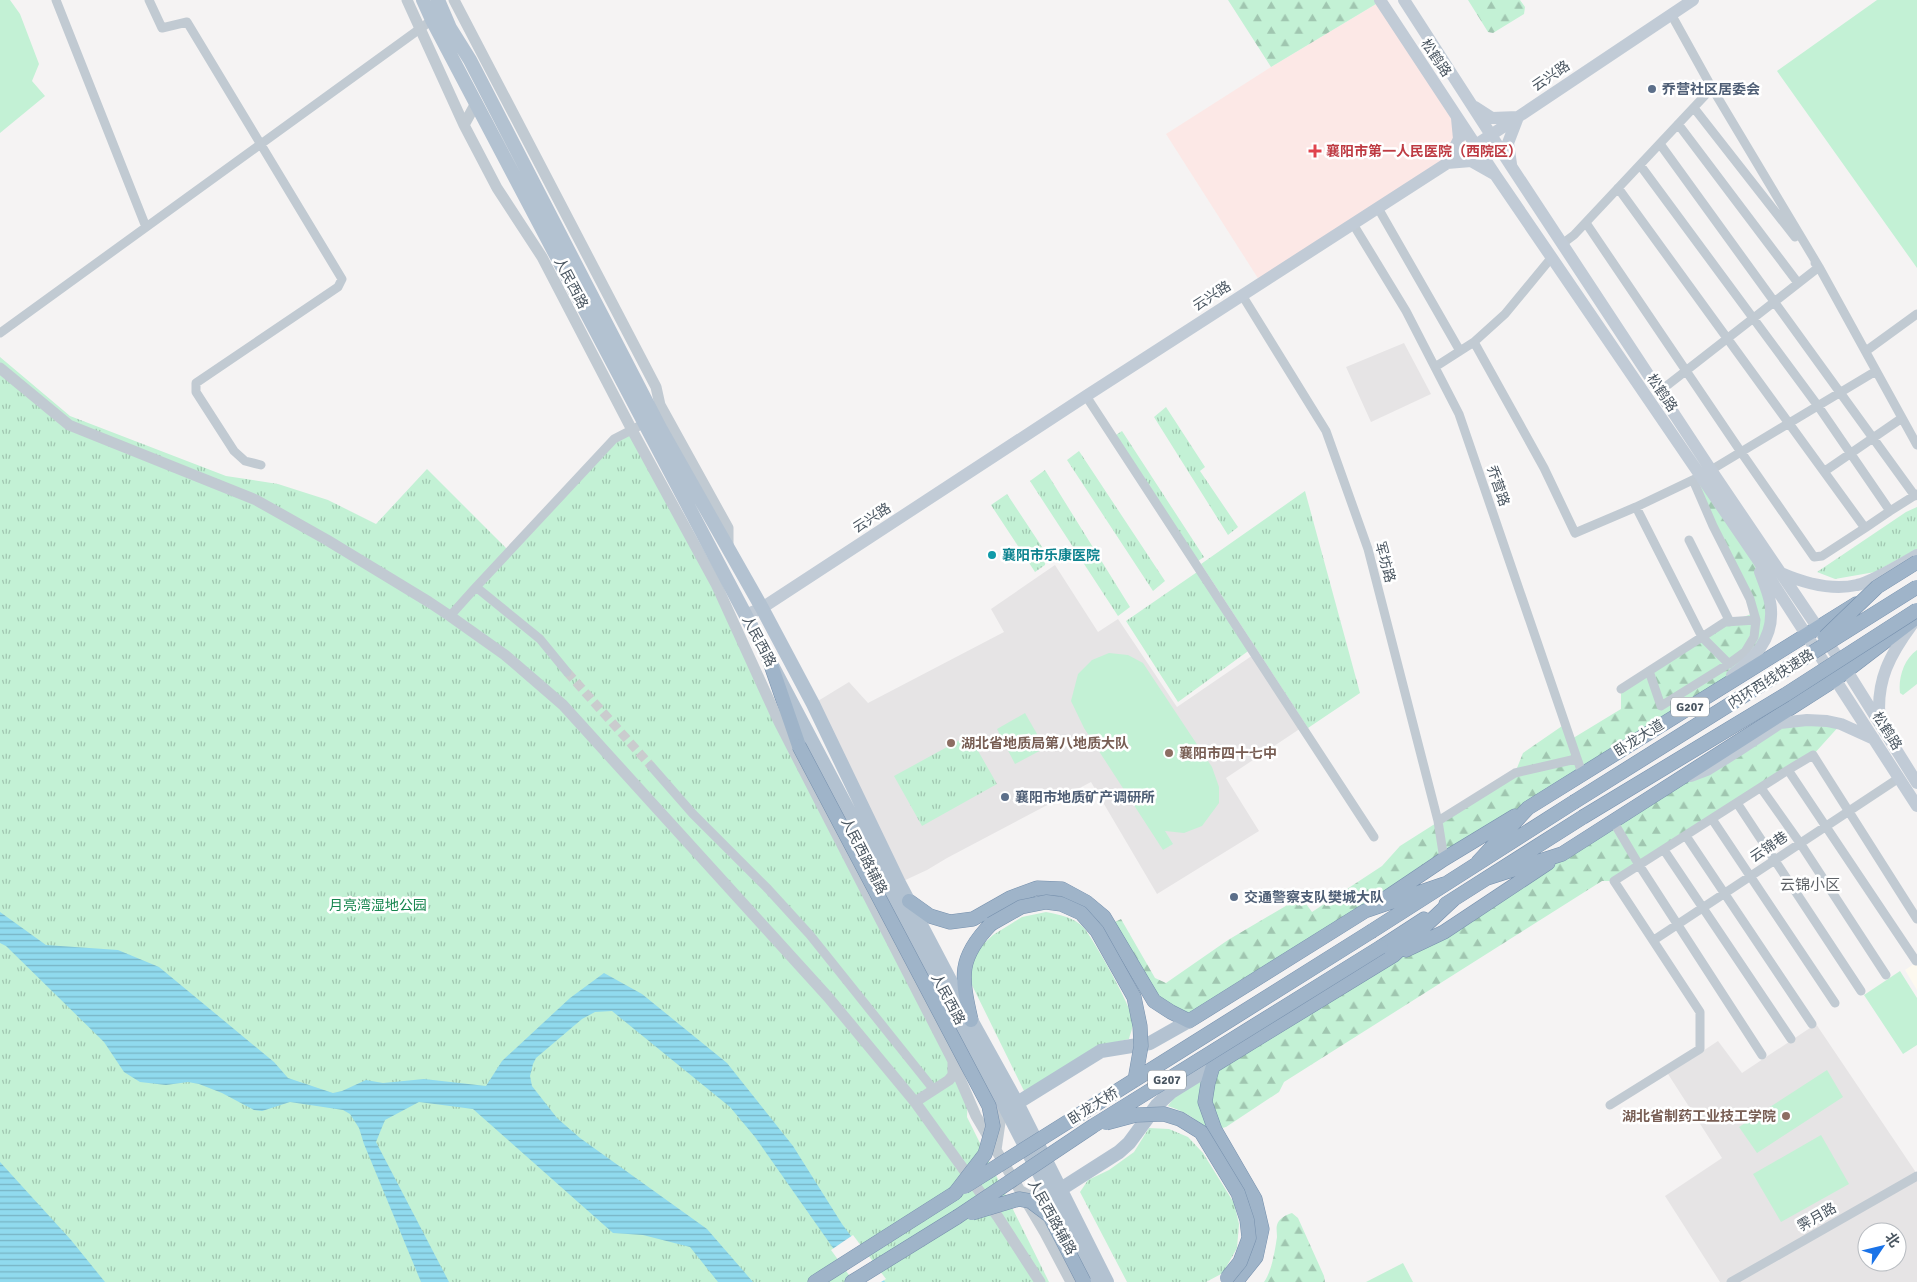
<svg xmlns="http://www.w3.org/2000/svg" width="1917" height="1282" font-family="Signika,'Noto Sans SC',sans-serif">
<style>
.commercial{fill:#fdf9ef}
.education{fill:#e6e4e5;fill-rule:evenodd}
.medical{fill:#fce8e6}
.green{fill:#c3f1d5}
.forest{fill:url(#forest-firs)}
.park{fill:url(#park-tufts)}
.water{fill:url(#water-rules)}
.pier{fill:#f5f3f3}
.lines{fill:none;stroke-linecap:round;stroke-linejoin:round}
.minor-tunnel{stroke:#caccce;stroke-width:9;stroke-dasharray:9 4.5;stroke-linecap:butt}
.trunk-casing{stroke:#7690ad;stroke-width:15}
.minor{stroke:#c1cad2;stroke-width:9}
.tertiary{stroke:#c1cad2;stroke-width:11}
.secondary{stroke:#c1cbd6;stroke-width:12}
.primary{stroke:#b3c2d1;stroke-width:14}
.trunk{stroke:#9fb4c9;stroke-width:14}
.trunk-bridge-casing{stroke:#7690ad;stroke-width:15;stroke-linecap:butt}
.trunk-bridge{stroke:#9fb4c9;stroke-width:14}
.service-dot{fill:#5c6f8a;stroke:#fff;stroke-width:2}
.health-dot{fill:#e0444e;stroke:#fff;stroke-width:2}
.culture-dot{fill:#0f9aa8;stroke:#fff;stroke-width:2}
.education-dot{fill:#8d6e63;stroke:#fff;stroke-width:2}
.labels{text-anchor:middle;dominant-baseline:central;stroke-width:5;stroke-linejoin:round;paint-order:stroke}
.shield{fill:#fff;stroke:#808990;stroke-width:1}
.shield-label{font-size:12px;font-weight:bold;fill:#4a5661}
.street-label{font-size:14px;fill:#4a5661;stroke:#fff}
.service-label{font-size:14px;font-weight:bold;fill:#4e5e75;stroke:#fff;text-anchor:start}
.health-label{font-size:14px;font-weight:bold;fill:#be3a42;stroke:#fff;text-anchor:start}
.culture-label{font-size:14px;font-weight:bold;fill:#0d838f;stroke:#fff;text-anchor:start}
.education-label{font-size:14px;font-weight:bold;fill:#785e54;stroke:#fff;text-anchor:start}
.park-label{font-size:14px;fill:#17864f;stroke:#fff}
.neighbourhood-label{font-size:15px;fill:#5f6368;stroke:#fff}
</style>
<defs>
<pattern id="forest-firs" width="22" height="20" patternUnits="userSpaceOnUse" patternTransform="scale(1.25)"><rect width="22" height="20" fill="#c3f1d5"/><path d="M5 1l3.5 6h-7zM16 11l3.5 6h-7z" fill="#a0c6b0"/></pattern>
<pattern id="park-tufts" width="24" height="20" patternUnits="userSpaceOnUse" patternTransform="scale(1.25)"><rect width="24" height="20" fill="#c3f1d5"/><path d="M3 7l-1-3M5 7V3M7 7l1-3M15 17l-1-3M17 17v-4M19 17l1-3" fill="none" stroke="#a0c6b0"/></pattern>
<pattern id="water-rules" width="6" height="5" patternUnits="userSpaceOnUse" patternTransform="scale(1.25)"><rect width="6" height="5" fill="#90daee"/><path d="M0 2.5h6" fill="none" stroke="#78b4c4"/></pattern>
</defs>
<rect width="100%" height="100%" fill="#f5f3f3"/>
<path class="commercial" d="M1917 962V990L1905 970Z"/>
<path class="education" d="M1404 343 1431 394 1371 422 1346 367Z
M1055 565 1098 632 1118 619 1177 707 1253 655 1301 728 1226 778 1259 831 1157 894 1091 782 947 858 927 870 899 883 813 704 849 682 868 703 1004 632 991 609Z
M1816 1024 1917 1174V1282H1720L1665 1196 1722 1158 1668 1074 1718 1041 1742 1073ZM1867 1232H1897V1262H1867Z"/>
<path class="medical" d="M1381 1 1457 116 1459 139 1447 163 1261 283 1166 134 1271 67Z"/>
<path class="green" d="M0 0H10L20 14 39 64 32 81 45 96 0 133Z
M1877 0H1917V268L1777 71Z
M1917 650V684L1903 695 1900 693C1898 678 1904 659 1917 650Z
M1109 653 1128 655 1143 663 1212 767 1219 787V803L1202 826 1184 833 1165 831 1173 844 1163 850 1084 728 1071 701 1078 674 1092 660Z
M1025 713 1045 748 1015 764 997 729Z
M1900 971 1917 998V1045L1903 1054 1864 995Z
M1827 1070 1843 1097 1757 1153 1739 1127Z
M1201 1081C1197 1105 1200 1112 1210 1133 1198 1119 1185 1112 1168 1106L1176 1095Z
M1821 1135 1849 1184 1781 1222 1753 1174Z
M1403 1263 1413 1282H1366Z"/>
<path class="forest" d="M1228 0H1380L1381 1 1271 67Z
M1468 0H1520L1525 7 1524 14 1493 33 1488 32Z
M1701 476 1756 557 1772 609 1769 635 1742 668 1189 1021 1154 1001 1109 925 1121 919 1155 978 1166 983 1228 940 1301 897 1312 912 1382 866 1400 846 1515 773 1523 753 1565 724 1570 740 1621 709V689L1730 622 1754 613 1693 480Z
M1780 723 1841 724 1813 755 1614 881H1602L1284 1082 1279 1092 1226 1127 1215 1130 1208 1083 1213 1066Z
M1292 1213 1298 1218 1324 1276 1325 1282H1264C1272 1271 1275 1250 1277 1237 1277 1233 1276 1228 1277 1225 1279 1218 1286 1215 1292 1213Z"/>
<path class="park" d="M0 357 70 416 226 476 278 484 328 500 376 524 427 469 509 551 614 439 632 430 716 584 968 1095 967 1117 1049 1282H87L0 1182Z
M1166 407 1205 467 1200 471 1238 527 1228 535 1154 417Z
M1122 431 1204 557 1195 563 1113 437Z
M1079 451 1165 581 1153 591 1067 460Z
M1045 470 1130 607 1118 616 1030 481Z
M1305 491 1360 693 1308 728 1201 564Z
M1007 494 1046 553 1045 565 1035 572 991 505Z
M1917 507V549L1875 572 1835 579 1817 572 1906 512Z
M1200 570 1251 649 1178 702 1126 621Z
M969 735 997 784 922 826 894 776Z
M1046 912C1060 915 1074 917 1084 928 1094 940 1131 1006 1133 1020 1134 1026 1130 1034 1129 1039L1099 1046 1025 1093 969 979 976 951 993 935 1022 917Z
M1149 1128 1169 1129 1188 1137 1203 1153 1234 1203 1239 1224 1237 1248 1223 1273 1206 1282H1127L1080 1192 1088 1180 1109 1170 1134 1152Z"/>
<path class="water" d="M0 912 46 945 118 950 159 967 274 1062 288 1078 333 1093 342 1091 366 1080 383 1083 424 1079 486 1086 502 1061 570 998 604 973 642 994 727 1063 793 1146 842 1224 885 1282H857L755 1137 730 1107 612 1011 595 1012 582 1019 536 1058 533 1064 530 1076 532 1086 557 1118 580 1138 707 1229 753 1282H718L690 1247 643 1235 613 1233 473 1109 419 1102 385 1120 376 1142 449 1282H421L364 1144 359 1128 350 1114 343 1110 290 1102 262 1111 254 1110 222 1093 199 1084 188 1082 166 1085 140 1082 124 1072 104 1042 6 946 0 943Z
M0 1162 71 1240 105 1282H0Z"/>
<path class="pier" d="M853 1235 886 1279 881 1282H854L831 1250Z"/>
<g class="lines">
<path class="minor-tunnel" d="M567 672 651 766"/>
<g class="trunk-casing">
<path id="trunk" d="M769 659 799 746
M1478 862 1528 808 1856 604
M1487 878 1562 854 1836 679 1917 617
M1383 900 1444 859 1515 816
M909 901 930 916 950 922 973 919 1010 898 1037 888 1062 889 1086 902 1104 917 1154 1001 1171 1012 1189 1021 1365 911 1444 884
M1446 904 1583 817
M1372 931 1574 802
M1381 947 1424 919
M1406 950 1444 932 1548 863
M971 1020C961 976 958 958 991 924
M815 1282 955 1193
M852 1282 957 1217
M1236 1282 1256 1257 1262 1229 1255 1199 1215 1130 1205 1102 1208 1083 1213 1066 1394 955 1454 899"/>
</g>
<path class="minor" d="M56 0 146 227
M149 0 162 28 187 22 342 279 338 287 196 383V392L234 451 245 461 261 465
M1671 14 1712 88 1819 267 1917 445
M1694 108 1795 237
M1678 124 1798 283
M1660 144 1915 496
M1640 165 1818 406 1890 511 1865 528
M1378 208 1460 351
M1586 223 1741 452 1814 557 1822 556 1865 528 1618 188
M1353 224 1406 311 1459 414 1582 773
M1562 244 1574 235 1712 88
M1242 295 1326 431 1368 549 1438 821 1444 859
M0 333 432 20
M1474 342 1544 468 1575 533 1636 507
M1866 351 1917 314
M1435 367 1474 342 1505 314 1552 257
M1660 391 1819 267 1815 263
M1086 396 1374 837
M1711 470 1876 371
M1825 471 1902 418
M1693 480 1713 526 1750 599 1756 620 1725 622 1702 637 1729 664
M1890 511 1917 494
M1689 540 1730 622
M450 616 476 587
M1649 671 1661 706 1730 663 1745 652 1754 637 1756 620
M567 672 540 639 476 587 614 439 645 423
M1621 689 1702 637 1636 507 1701 476
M651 766 693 814 768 889 810 935 934 1090
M1788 770 1813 755 1917 919
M1761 788 1800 843 1886 975
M1737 803 1861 991
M1712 819 1835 1003
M1438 821 1515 773 1576 759
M1613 821 1639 865 1762 1055
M1686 836 1812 1024
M1664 850 1791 1039
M1654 940 1899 778
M1610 1105 1700 1049V1012L1614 881 1788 770 1916 961
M1731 1282 1917 1176"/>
<path class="tertiary" d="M407 0 464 125 497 188 542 257 632 430 716 584 779 722
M454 0 656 387 660 405 728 528V547
M464 125 476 103
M0 368 69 425 256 500 327 540 429 602 450 616 505 655 563 705 828 997 915 1102 998 1217 1040 1282
M778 716 779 722 953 1061V1075L949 1080 915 1102
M954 1065 976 1116 1045 1233 1071 1282
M996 1150 1003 1102
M1021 1191 1028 1195 1051 1197"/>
<path class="secondary" d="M1380 0 1496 176 1756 557 1917 806
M1404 0 1511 166 1711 470 1847 671 1917 783
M1475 107 1492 118 1518 117 1508 143 1511 164
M1457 118 1459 139 1447 163 1471 161 1494 174
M1781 573C1804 583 1831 591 1857 585 1872 582 1903 563 1917 555
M745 615 762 608 1086 396 1491 135 1693 0
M1732 675C1754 659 1773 639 1771 610 1771 598 1764 583 1760 572
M1880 722C1875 681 1890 654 1914 622
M1691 776 1707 770 1736 752 1780 723 1807 720 1827 721 1841 724 1874 739"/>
<path class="primary" d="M423 0 432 20 1007 1111 1095 1282
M438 0 450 28 470 60 660 428 762 608 813 704 899 883 971 1020 1017 1103 1107 1282
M1017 1103 1101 1051 1150 1043 1189 1021
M1061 1189 1119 1152 1129 1143 1157 1105 1171 1092 1213 1066"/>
<use href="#trunk" class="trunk"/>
<g class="trunk-bridge-casing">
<path id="trunk-bridge" d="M1825 637 1877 587 1917 562
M799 746 989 1106 993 1126 985 1154 955 1193
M1574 802 1917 587
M1583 817 1785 695 1917 610
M991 924 1021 907 1046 902 1061 904 1081 913 1097 931 1134 997 1140 1026 1141 1046 1135 1080
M1106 1123 1136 1115 1164 1114 1180 1119 1201 1132 1238 1193 1247 1220 1249 1238 1240 1262 1227 1278
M964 1187 1372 931
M972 1213 1019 1199 1030 1201 1050 1216 1084 1282
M957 1217 1093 1126 1381 947"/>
</g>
<use href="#trunk-bridge" class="trunk-bridge"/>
</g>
<g class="service-dot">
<circle cx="1652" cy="89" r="5"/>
<circle cx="1005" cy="797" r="5"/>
<circle cx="1234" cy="897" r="5"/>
</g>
<path class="health-dot" d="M1312.5 143.5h5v5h5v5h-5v5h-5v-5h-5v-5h5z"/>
<circle class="culture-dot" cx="992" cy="555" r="5"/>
<g class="education-dot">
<circle cx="951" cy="743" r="5"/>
<circle cx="1169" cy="753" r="5"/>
<circle cx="1786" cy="1116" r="5"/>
</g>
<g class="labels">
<g class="shield">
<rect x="1671" y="697.5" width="38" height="19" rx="4"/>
<rect x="1148" y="1070.5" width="38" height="19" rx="4"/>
</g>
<g class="shield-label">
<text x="1690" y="707">G207</text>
<text x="1167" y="1080">G207</text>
</g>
<g class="street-label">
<text transform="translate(1436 58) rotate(56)">松鹤路</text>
<text transform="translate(1551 76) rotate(-34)">云兴路</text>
<text transform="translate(571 283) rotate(62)">人民西路</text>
<text transform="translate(1212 296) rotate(-33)">云兴路</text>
<text transform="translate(1662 393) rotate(56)">松鹤路</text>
<text transform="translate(1498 486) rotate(71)">乔营路</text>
<text transform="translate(872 518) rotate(-33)">云兴路</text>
<text transform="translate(1385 562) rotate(75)">军坊路</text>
<text transform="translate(759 641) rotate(62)">人民西路</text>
<text transform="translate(1771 679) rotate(-32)">内环西线快速路</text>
<text transform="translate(1887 731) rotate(58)">松鹤路</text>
<text transform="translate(1639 738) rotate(-32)">卧龙大道</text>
<text transform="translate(1769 847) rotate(-34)">云锦巷</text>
<text transform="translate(864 856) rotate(63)">人民西路辅路</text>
<text transform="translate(948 999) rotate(62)">人民西路</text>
<text transform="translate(1093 1106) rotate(-32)">卧龙大桥</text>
<text transform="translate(1052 1217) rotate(61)">人民西路辅路</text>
<text transform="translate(1817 1217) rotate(-30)">霁月路</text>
</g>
<g class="service-label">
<text x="1662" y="89">乔营社区居委会</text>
<text x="1015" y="797">襄阳市地质矿产调研所</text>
<text x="1244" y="897">交通警察支队樊城大队</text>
</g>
<g class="health-label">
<text x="1326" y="151">襄阳市第一人民医院（西院区）</text>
</g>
<g class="culture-label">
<text x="1002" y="555">襄阳市乐康医院</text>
</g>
<g class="education-label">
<text x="961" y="743">湖北省地质局第八地质大队</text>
<text x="1179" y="753">襄阳市四十七中</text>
<text x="1776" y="1116" text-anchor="end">湖北省制药工业技工学院</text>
</g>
<g class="park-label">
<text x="378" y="905">月亮湾湿地公园</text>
</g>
<g class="neighbourhood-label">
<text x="1810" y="885">云锦小区</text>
</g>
</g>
<g transform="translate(1882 1247) rotate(55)"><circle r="24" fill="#ffffff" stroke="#b7bbc0"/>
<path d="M0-4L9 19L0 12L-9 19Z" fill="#1a73e8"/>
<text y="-8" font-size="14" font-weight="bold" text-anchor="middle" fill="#4a5661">北</text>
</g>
</svg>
